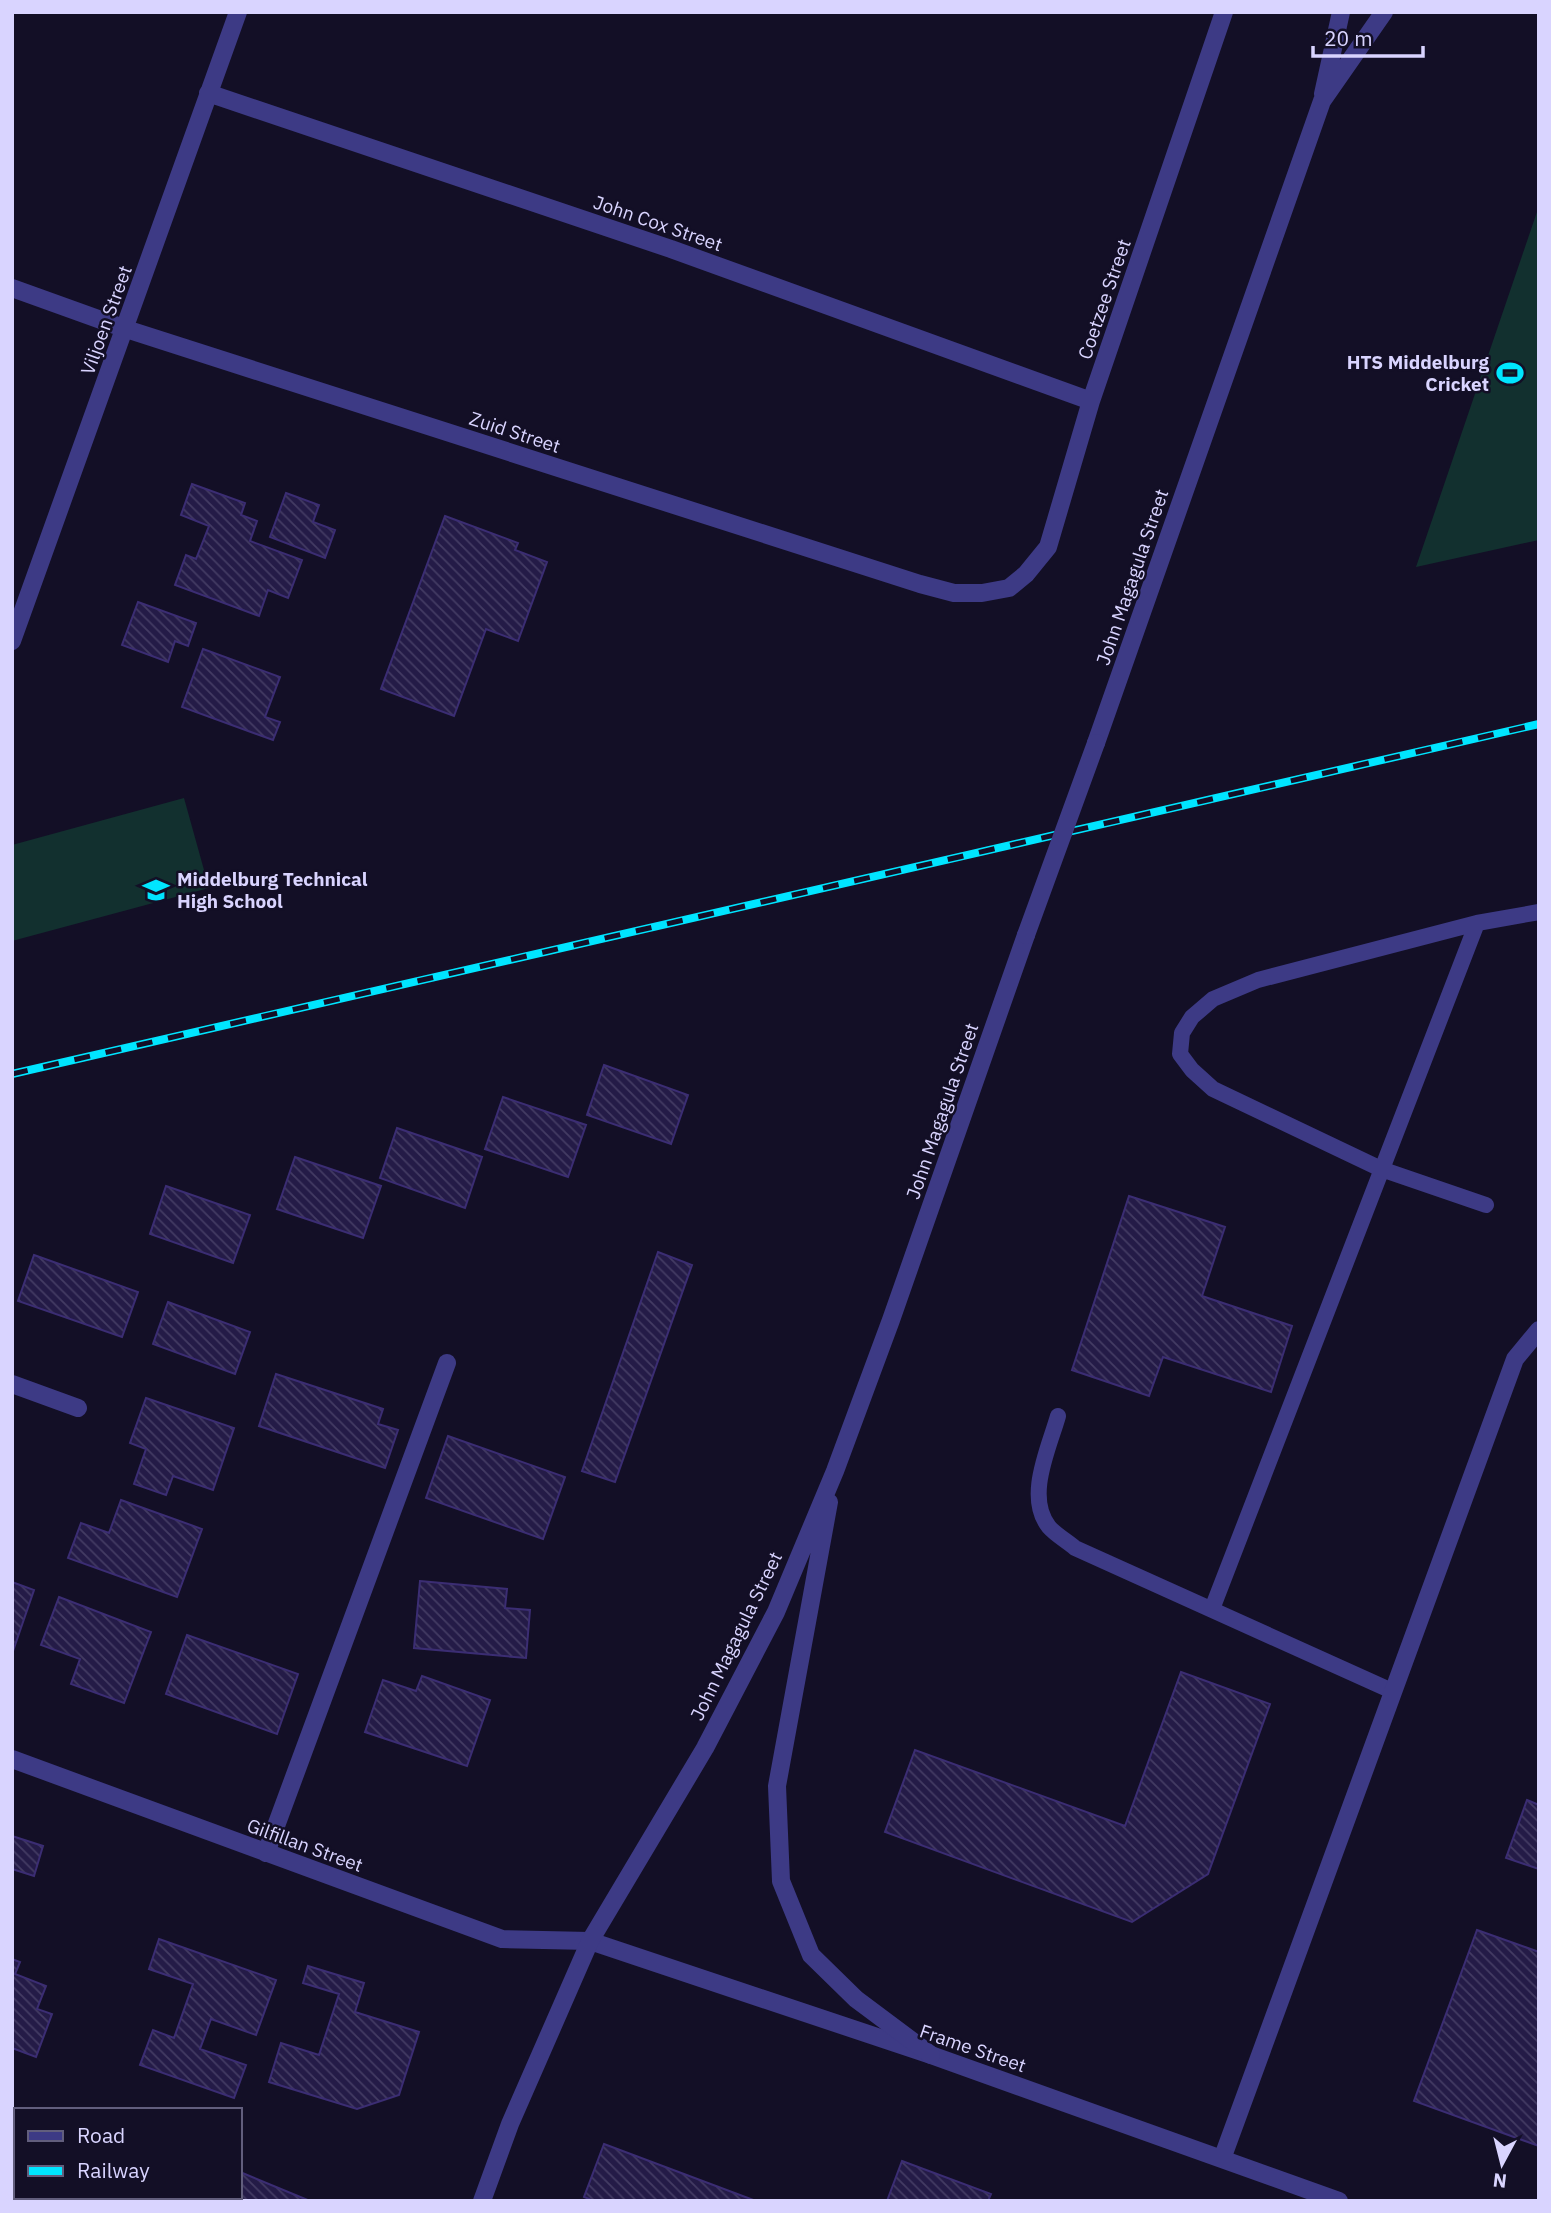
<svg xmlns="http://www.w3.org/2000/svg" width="1551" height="2213" font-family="'IBM Plex Sans',sans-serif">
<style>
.pitch{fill:#12302f}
.building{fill:url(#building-back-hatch);stroke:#3b2d73;stroke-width:2}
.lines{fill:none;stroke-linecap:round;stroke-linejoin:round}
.service{stroke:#3d3a85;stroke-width:16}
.minor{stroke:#3d3a85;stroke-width:18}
.tertiary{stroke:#3d3a85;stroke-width:18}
.rail-casing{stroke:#00e5ff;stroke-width:8}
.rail{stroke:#130f26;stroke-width:5;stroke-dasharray:16;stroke-linecap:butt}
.tertiary-bridge{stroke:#3d3a85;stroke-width:18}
.labels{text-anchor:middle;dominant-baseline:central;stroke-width:5;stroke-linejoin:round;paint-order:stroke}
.street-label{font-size:19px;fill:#d9d4ff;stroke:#130f26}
.poi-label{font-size:19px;font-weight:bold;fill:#d9d4ff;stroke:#130f26;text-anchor:end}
</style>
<defs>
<pattern id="building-back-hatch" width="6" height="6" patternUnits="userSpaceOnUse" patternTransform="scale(1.75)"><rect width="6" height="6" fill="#241b47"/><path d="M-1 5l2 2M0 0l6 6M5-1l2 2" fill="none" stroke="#433b63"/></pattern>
</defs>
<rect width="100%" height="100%" fill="#130f26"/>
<path class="pitch" d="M1539 206V540L1416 567Z
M184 798 209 888 12 941V845Z"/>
<path class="building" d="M192 484 245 503 241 515 257 521 250 541 302 560 288 598 268 590 259 616 175 585 186 555 196 559 209 526 181 515Z
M286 493 319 505 313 522 335 530 325 558 270 537Z
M445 516 518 543 515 550 547 562 518 641 486 629 454 716 381 689Z
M138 602 196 623 188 646 175 641 168 662 122 645Z
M203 649 280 677 265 717 280 722 273 740 182 707Z
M604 1065 688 1095 671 1144 587 1115Z
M503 1097 586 1125 568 1177 485 1149Z
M397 1128 482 1157 465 1208 380 1178Z
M295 1157 381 1186 363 1238 277 1209Z
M166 1186 250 1215 233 1263 150 1234Z
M1129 1196 1225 1227 1202 1296 1292 1326 1271 1392 1163 1357 1149 1396 1072 1370Z
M658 1252 692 1265 615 1482 582 1471Z
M34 1255 138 1292 122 1337 18 1301Z
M168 1302 250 1332 235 1374 153 1344Z
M276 1374 383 1409 378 1424 398 1430 385 1468 259 1426Z
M146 1398 234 1428 213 1490 173 1476 166 1495 134 1484 146 1449 130 1443Z
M448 1436 565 1477 543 1539 426 1498Z
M121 1500 202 1529 177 1597 68 1558 81 1523 109 1533Z
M420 1581 507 1589 505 1608 530 1610 526 1658 414 1648Z
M12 1582 34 1590 12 1654Z
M59 1597 151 1632 124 1703 71 1684 80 1659 41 1645Z
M187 1635 298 1674 277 1734 166 1694Z
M1181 1672 1270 1704 1208 1874 1132 1922 885 1832 915 1750 1125 1826Z
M422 1676 490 1700 467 1766 365 1732 383 1680 416 1691Z
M1527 1800 1539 1805V1869L1506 1858Z
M12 1836 43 1846 34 1876 12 1869Z
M1477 1930 1539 1952V2146L1414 2101Z
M159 1939 276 1980 256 2035 211 2019 200 2049 246 2065 234 2098 140 2065 153 2030 174 2038 193 1984 149 1969Z
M12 1959 20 1962 15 1974 46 1986 37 2009 52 2014 36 2057 12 2048Z
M308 1966 364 1983 355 2012 419 2032 399 2095 357 2109 269 2082 281 2043 319 2055 339 1994 303 1983Z
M604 2144 756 2201H594L584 2197Z
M902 2161 991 2194 988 2201H887Z
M240 2172 310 2201H183L185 2197H240Z"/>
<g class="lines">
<path class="service" d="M1486 1205 1381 1169 1213 1089 1192 1070 1180 1054 1182 1033 1192 1017 1213 999 1258 980 1477 923 1539 912
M1058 1416C1049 1448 1025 1497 1049 1527 1056 1535 1067 1541 1075 1548L1392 1691
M1212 1609 1477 923"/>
<path class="minor" d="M208 93 671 249 1091 401
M12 288 126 329 920 584 954 593H982L1009 588 1026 574 1048 547 1091 401 1224 12
M12 641 238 12
M12 1384 78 1408
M12 1759 502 1939 590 1941 931 2055 1339 2201
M266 1853 447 1363
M1222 2159 1515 1359 1539 1330"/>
<path class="tertiary" d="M1323 94 1341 12
M1096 743 1322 101 1384 12
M829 1502 777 1786 781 1881 811 1955 856 1999 931 2055
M482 2201 510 2124 590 1941 705 1748 776 1612 835 1471 891 1320 1026 935"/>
<g class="rail-casing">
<path id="rail" d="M12 1074 1539 724"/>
</g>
<use href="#rail" class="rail"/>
<path class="tertiary-bridge" d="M1026 935 1096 743"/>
</g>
<defs>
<g id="stadium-bare" transform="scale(2.1)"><path d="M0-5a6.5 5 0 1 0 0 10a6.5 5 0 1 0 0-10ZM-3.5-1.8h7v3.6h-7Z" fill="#00e5ff" stroke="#130f26" stroke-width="2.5" paint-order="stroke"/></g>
<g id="school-bare" transform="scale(2.1)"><path d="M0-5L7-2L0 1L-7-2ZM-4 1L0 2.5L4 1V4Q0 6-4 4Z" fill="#00e5ff" stroke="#130f26" stroke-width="2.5" paint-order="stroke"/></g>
</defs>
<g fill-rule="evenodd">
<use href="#stadium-bare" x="1510" y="373"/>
<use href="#school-bare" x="156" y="890"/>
</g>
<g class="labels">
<g class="street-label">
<text transform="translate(658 223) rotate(19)">John Cox Street</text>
<text transform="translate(1104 299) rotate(-71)">Coetzee Street</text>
<text transform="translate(106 320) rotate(-70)">Viljoen Street</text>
<text transform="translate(515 432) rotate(18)">Zuid Street</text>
<text transform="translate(1132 577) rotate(-71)">John Magagula Street</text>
<text transform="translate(942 1111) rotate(-71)">John Magagula Street</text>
<text transform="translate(736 1636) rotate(-64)">John Magagula Street</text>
<text transform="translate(305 1845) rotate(20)">Gilfillan Street</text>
<text transform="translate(973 2048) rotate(19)">Frame Street</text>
</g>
<g class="poi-label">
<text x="1489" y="362">HTS Middelburg<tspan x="1489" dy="22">Cricket</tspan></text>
<text x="177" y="879" text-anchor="start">Middelburg Technical<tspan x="177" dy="22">High School</tspan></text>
</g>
</g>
<rect width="1551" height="2213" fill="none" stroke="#d9d4ff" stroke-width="28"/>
<rect x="14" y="2108" width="228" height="91" fill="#130f26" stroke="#625e7d" stroke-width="2"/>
<rect x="28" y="2131" width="35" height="10" fill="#3d3a85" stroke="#625e7d" stroke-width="2"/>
<text x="77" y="2143" font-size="21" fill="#d9d4ff">Road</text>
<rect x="28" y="2166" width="35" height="10" fill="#00e5ff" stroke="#625e7d" stroke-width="2"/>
<text x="77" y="2178" font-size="21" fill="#d9d4ff">Railway</text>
<g transform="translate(1502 2164) rotate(187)" stroke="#130f26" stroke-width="5" paint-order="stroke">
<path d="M0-5L12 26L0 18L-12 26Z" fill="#d9d4ff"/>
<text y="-10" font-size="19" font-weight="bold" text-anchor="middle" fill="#d9d4ff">N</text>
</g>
<path d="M1313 46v10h110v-10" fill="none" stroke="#d9d4ff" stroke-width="3.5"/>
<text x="1324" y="46" font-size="21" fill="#d9d4ff" stroke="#130f26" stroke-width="5" paint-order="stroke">20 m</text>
</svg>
